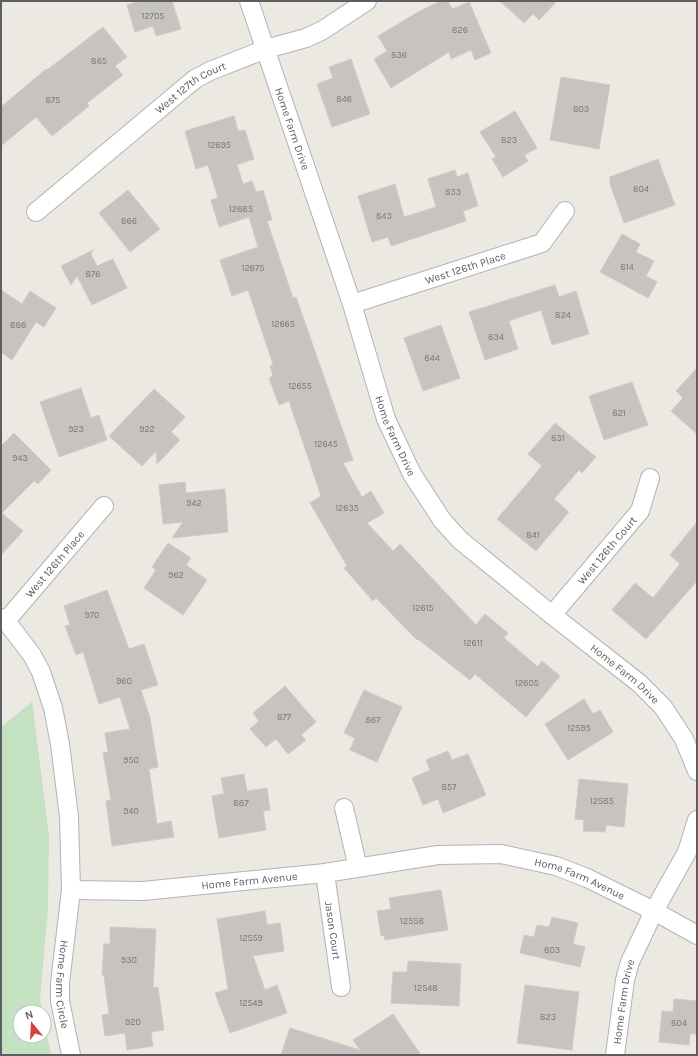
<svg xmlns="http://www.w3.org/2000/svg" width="698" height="1056" font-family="Karla,sans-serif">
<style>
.green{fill:#c4e1c2}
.building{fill:#c7c4c0;stroke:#d0cbc2}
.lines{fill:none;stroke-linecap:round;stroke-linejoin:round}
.street-casing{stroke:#b0b3b7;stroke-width:20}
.street{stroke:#fff;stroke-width:18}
.labels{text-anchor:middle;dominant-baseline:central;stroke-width:4;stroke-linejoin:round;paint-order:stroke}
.number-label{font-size:9px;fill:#76787a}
.street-label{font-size:11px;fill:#5b5e62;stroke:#fff}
</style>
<rect width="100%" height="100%" fill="#ece9e3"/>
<path class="green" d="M32 702 49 836 48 909 40 999 42 1012H20V1036H44V1021L51 1055H1V727Z"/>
<path class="building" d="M141 1H172L181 29 156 36 153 26 135 32 127 5Z
M441 1H448L452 9 469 2 491 53 475 60 471 50 451 59 449 52 391 88 374 59 387 51 378 36 420 11Z
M500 1H557L539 20 533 14 524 23Z
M103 27 127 57 115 66 123 75 87 103 89 106 52 136 36 117 1 146V107L46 69 47 70Z
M351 59 370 114 332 127 317 84 333 78 329 67Z
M561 77 610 85 599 149 550 140Z
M515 111 537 148 524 155 528 161 503 177 492 159 496 157 480 132Z
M234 116 238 131 245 130 254 159 237 165 243 184 252 181 256 192 263 190 272 220 267 221 293 298 296 297 353 460 343 463 362 497 371 491 384 513 367 523 393 551 400 544 476 625 485 614 508 633 504 638 538 667 542 661 560 676 526 717 475 674 470 680 418 639 417 640 376 598 373 601 344 568 347 566 310 503 321 496 289 401 279 405 269 378 273 376 270 366 273 364 248 290 232 296 220 260 258 247 249 217 219 227 211 200 218 198 208 165 196 169 185 131Z
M658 159 675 205 624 223 610 184V177Z
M455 170 457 177 468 173 478 206 463 211 466 221 391 246 388 237 372 242 358 196 395 184 404 217 436 207 428 179Z
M128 190 160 229 130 252 99 213Z
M622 234 640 244 636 252 654 261 646 276 657 282 648 298 600 272Z
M93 250 91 254 97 266 113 259 127 288 92 305 77 276 71 285 61 266Z
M555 285 559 297 576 291 589 334 552 345 541 310 509 321 518 349 485 360 469 312Z
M1 290 22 304 30 291 56 308 44 327 36 322 12 360 1 352Z
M441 325 460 378 423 391 404 338Z
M697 368V434L671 411 683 398 676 391Z
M632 382 648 425 604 440 589 396Z
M81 388 91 418 99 415 107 440 59 457 40 402Z
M154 389 185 417 171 432 180 440 157 464 156 451 142 466 109 436Z
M555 423 596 457 582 473 579 470 554 499 569 512 536 551 497 519 542 466 528 454Z
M14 433 51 470 38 484 34 481 2 513 23 531 1 555V446Z
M185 482 186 493 225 489 228 532 172 538 183 522 163 524 159 485Z
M697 522V581L646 639 612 610 635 583 653 598 680 564 670 555Z
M168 543 191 558 186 565 207 580 183 615 144 588 156 570 152 567Z
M107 590 129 649 144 644 158 685 141 690 150 718 158 767 149 769 157 824 171 821 174 837 112 846 106 801 111 800 103 753 108 752 105 733 130 729 120 697 99 704 83 652 76 655 65 626 70 625 64 606Z
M285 686 316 722 301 735 306 740 288 754 276 739 266 747 250 729 259 721 253 713Z
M364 690 402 707 377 762 350 750 355 738 344 733Z
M584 699 593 714 600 710 613 732 568 760 545 724Z
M448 751 452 760 468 754 486 795 443 813 438 799 423 805 412 778 430 770 426 760Z
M244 774 247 791 267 788 270 810 263 811 266 830 219 838 212 796 224 794 221 778Z
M579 779 628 784 624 827 606 825 605 832 583 831 584 820 575 819Z
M441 890 448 930 385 940 384 935 381 936 377 911 391 909 389 898Z
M265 911 267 925 280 923 284 951 253 956 265 990 277 985 287 1013 230 1033 215 993 228 989 217 919Z
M552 917 578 923 573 944 585 947 580 967 520 953 524 935 534 937 537 925 549 927Z
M110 927 156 929 153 988 158 987 164 1030 151 1032 153 1046 127 1050 125 1033 105 1036 102 1015 109 1014 104 975H102L104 944H110Z
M408 961 461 964 459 1006 391 1003 393 972H407Z
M525 985 579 992 572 1050 517 1043Z
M674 999 697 1001V1034H690L689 1045 659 1042 662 1011 673 1012Z
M393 1014 421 1055H281L290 1028 360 1050 353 1040Z"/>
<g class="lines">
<g class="street-casing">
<g id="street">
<path id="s1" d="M249 1 352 304 386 419 412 474 442 520 460 540 552 615 639 683 663 707 684 739 697 771"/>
<path id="s2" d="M36 212 195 79 210 71 266 49 306 38 323 30 367 1"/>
<path id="s3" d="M352 304 542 243 565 211"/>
<path id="s4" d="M552 615 640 511 650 478"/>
<path id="s5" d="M1 618 6 621 32 655 41 672 53 708 60 744 69 817 71 890 60 983V1001L71 1055"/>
<path id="s6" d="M6 621 104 506"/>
<path d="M344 808 358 868"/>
<path id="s7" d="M325 873 341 987"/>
<path id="s8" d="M71 890 143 891 325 873 438 855 501 854 556 866 587 878 654 911 697 935"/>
<path id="s9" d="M615 1055 625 980 630 962 654 911 687 852 697 820"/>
</g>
</g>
<use href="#street" class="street"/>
</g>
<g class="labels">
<g class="number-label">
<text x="153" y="16">12705</text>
<text x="460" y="30">826</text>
<text x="399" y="55">836</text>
<text x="99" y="61">865</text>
<text x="344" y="99">846</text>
<text x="53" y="100">875</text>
<text x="581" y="109">803</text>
<text x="509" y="140">823</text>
<text x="219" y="145">12695</text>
<text x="641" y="189">804</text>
<text x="453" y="192">833</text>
<text x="241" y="209">12685</text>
<text x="384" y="216">843</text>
<text x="129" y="221">866</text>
<text x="627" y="267">814</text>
<text x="253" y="268">12675</text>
<text x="93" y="274">876</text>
<text x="563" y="315">824</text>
<text x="283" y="324">12665</text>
<text x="18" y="325">886</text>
<text x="496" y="337">834</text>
<text x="432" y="358">844</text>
<text x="300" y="386">12655</text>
<text x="619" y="413">821</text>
<text x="76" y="429">923</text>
<text x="147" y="429">922</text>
<text x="558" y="438">831</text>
<text x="326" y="444">12645</text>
<text x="20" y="458">943</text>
<text x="194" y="503">942</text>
<text x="347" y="508">12635</text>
<text x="533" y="535">841</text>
<text x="176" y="575">962</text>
<text x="423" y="608">12615</text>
<text x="92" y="615">970</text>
<text x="473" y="643">12611</text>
<text x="124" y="681">960</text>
<text x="527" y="683">12605</text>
<text x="284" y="717">877</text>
<text x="373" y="720">867</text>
<text x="579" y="728">12595</text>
<text x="131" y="760">950</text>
<text x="449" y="787">857</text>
<text x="602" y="801">12585</text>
<text x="241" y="803">887</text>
<text x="131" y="811">940</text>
<text x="412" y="921">12558</text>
<text x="251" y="938">12559</text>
<text x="552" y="950">803</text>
<text x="129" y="960">930</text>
<text x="426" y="988">12548</text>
<text x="251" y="1003">12549</text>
<text x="548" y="1017">823</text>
<text x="133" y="1022">920</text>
<text x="679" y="1023">804</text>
</g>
<g class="street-label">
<text stroke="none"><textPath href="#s2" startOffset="199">West 127th Court</textPath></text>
<text stroke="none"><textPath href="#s1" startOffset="135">Home Farm Drive</textPath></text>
<text stroke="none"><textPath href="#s3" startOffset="119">West 126th Place</textPath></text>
<text stroke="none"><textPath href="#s1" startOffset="459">Home Farm Drive</textPath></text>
<text stroke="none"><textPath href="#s4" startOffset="85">West 126th Court</textPath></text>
<text stroke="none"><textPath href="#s6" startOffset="75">West 126th Place</textPath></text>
<text stroke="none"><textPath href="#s1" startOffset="795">Home Farm Drive</textPath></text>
<text stroke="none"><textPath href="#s8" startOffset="515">Home Farm Avenue</textPath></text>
<text stroke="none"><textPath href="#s8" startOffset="179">Home Farm Avenue</textPath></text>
<text stroke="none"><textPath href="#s7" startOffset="58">Jason Court</textPath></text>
<text stroke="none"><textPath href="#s5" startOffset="384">Home Farm Circle</textPath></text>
<text stroke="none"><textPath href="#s9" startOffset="54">Home Farm Drive</textPath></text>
</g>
</g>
<rect width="698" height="1056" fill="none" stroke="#5b5e62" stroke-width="4"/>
<g transform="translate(32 1024) rotate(342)"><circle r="19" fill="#ffffff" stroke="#bdbfc0"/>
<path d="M0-3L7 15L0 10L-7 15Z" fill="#d5413f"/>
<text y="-6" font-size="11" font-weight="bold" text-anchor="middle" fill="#5b5e62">N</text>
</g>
</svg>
